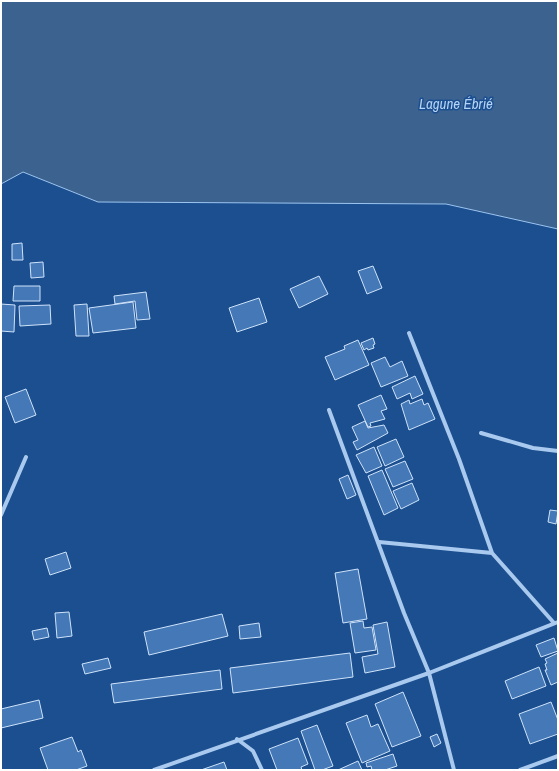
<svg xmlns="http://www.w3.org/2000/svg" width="559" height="771" font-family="'Archivo Narrow',sans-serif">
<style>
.water{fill:#3c6290;stroke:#9cc4f0}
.building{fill:#4478b7;stroke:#cfe3fa}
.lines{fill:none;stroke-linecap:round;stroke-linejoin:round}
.street{stroke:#a9c9ee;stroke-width:4}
.labels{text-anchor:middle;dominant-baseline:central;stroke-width:3;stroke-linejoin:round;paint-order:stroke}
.water-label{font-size:15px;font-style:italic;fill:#b5d3f5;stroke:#1b4f8f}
</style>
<rect width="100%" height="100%" fill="#1b4f8f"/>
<path class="water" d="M1 1H558V229L446 204 98 202 23 172 1 184Z"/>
<path class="building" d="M22 243 23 260H12V244Z
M43 262 44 277 31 278 30 263Z
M373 266 382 288 367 294 358 271Z
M319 276 328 294 299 308 290 289Z
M14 286H40V301H13Z
M146 292 150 319 137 320 135 301 115 304 114 296Z
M259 298 267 322 237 332 229 308Z
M133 302 136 328 93 333 89 308Z
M1 304 15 305 14 332 1 331Z
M87 304 89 336H76L74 305Z
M50 305 51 324 20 326 19 306Z
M373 338 375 344 373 345 374 348 368 350 367 348 364 350 361 343Z
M358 340 369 365 335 380 325 357 345 349 344 346Z
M385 357 390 367 402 361 408 376 381 387 371 363Z
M415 376 423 394 412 399 410 393 397 399 392 387Z
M26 389 36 415 15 423 5 397Z
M381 395 387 409 381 411 385 419 370 423 371 426 368 427 358 405Z
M422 399 424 405 428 403 435 419 409 430 401 404 409 400 410 404Z
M365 421 368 428 384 425 388 433 357 450 353 442 358 440 352 427Z
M396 439 404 457 385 466 377 447Z
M374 447 382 466 366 473 356 455Z
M405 461 413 479 393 487 385 469Z
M382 470 398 508 384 515 368 476Z
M348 475 356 495 347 499 339 479Z
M412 483 419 500 401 509 393 491Z
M550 510 558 511 556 524 548 522Z
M66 552 71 568 50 575 45 559Z
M358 569 367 619 343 623 335 573Z
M69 612 72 636 57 638 55 613Z
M222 614 228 636 149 655 144 632Z
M363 621 364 628 372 627 376 650 355 653 350 623Z
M387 622 395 667 365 673 362 657 378 654 373 625Z
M259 623 261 637 240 639 239 626Z
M47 628 49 637 34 640 32 631Z
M554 638 558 651 541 657 536 645Z
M350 653 353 677 233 693 230 668Z
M558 653V682L551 685 545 670H547L545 664 547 663 545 659Z
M108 658 111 668 85 674 82 664Z
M539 667 546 686 512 699 505 681Z
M220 670 222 689 114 703 111 684Z
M403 692 421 736 392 747 375 704Z
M39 700 43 718 1 728V709Z
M551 702 558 720V734L530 744 519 714Z
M367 715 371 727 378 724 390 751 362 763 346 723Z
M317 725 333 766 322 770H315L301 731Z
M437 734 441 743 434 747 430 737Z
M72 737 78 752 81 750 87 766 76 770H48L40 748Z
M298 738 308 764 301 767 302 770H277L269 749Z
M393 754 397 766 385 770H372L371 766 367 767 366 763Z
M358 761 362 770H338Z
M224 762 227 770H201Z"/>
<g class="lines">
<path class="street" d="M409 333 459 459 492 553 554 623
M329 410 404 613 429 673 454 770
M481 433 533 448 558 451
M1 515 26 457
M379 542 492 553
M237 739 253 751 262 770
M154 770 429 673 558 622
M520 770 558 756"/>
</g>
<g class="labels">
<g class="water-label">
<text x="456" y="103">Lagune Ébrié</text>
</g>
</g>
<rect width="559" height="771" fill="none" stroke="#ffffff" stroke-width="4"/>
</svg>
